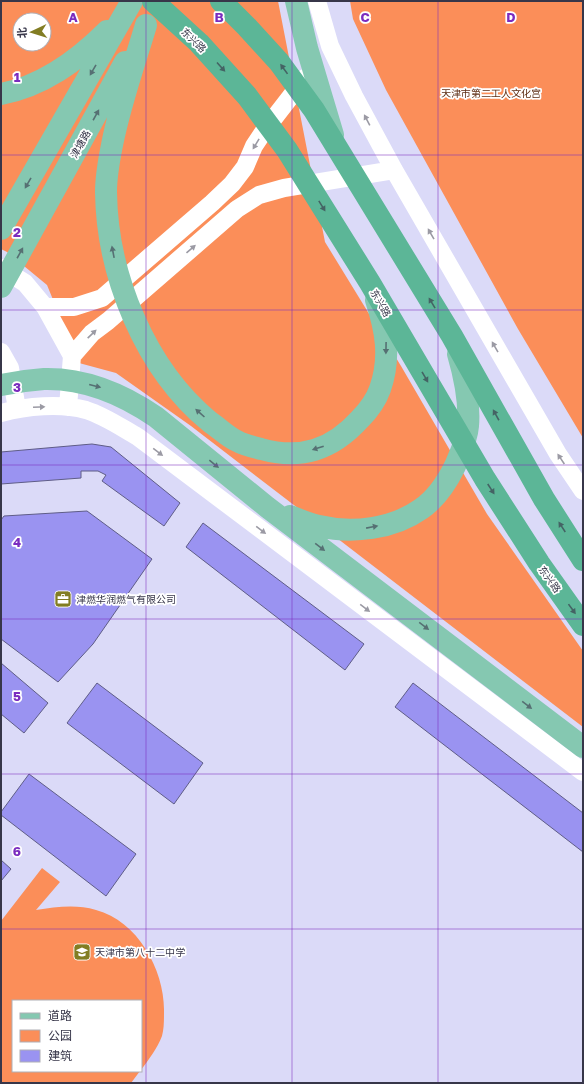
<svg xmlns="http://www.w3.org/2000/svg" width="584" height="1084" font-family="'Golos Text','Noto Sans SC',sans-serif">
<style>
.green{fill:#fb8e59;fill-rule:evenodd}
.building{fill:#9a93f1;stroke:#5f5d87}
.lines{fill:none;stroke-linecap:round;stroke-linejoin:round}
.minor{stroke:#fff;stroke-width:18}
.primary{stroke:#85c8b1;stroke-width:22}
.trunk{stroke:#5cb697;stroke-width:22}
.oneway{fill:#446364}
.oneway2{fill:#567073}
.oneway3{fill:#9b9aa4}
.grid{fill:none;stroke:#7b2cbf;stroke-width:1;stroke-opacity:0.55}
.labels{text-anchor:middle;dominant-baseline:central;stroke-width:3.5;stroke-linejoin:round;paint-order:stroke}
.street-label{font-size:10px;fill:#373649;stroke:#fff}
.park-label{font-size:10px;fill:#5d2d14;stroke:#fff}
.poi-label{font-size:10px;fill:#373649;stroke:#fff;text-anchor:start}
.grid-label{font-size:13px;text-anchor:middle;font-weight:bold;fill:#7b2cbf;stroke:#fff;stroke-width:3.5;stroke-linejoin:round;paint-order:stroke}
</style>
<rect width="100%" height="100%" fill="#dbdaf8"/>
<path class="green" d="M1 1H278L325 242 401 366 487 514 583 651V727L191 426 116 373 79 363 47 285 7 252 1 249ZM20 20H44V44H20Z
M350 1H583V438L518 329 386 90 353 19Z
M42 868 60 882 36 910C56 907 76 904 96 910 138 921 165 971 164 1012 164 1020 164 1029 162 1036 157 1049 149 1059 141 1070V1001H13V1071H140L131 1083H1V921Z"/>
<path class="building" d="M92 444 111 447 180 503 164 526 102 481 106 475 98 471H81V478L1 484V452Z
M87 511 152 559 93 644 58 682 1 639V520L4 516Z
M203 523 364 644 345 670 186 547Z
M1 663 48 703 24 733 1 714Z
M97 683 203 763 174 804 67 723Z
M413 683 583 813V852L395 707Z
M29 774 136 854 106 896 1 815V812Z
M1 860 11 869 1 881Z"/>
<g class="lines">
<path class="minor" d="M317 1 330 46 354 96 394 170 558 454 583 491
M1 268 25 283 45 307 72 356
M45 307H74L102 298 212 203 232 184 245 167 254 146 264 131 305 78
M1 352 10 368 17 409
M68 407 72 356 92 333 108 321 237 209 259 195 284 188 394 170
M1 413C26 406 61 403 86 410 105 416 122 428 138 437L583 772"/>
<path class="primary" d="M296 1 307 48 333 135
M146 25C134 65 120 104 112 145 109 160 106 176 106 192 107 275 145 369 210 422 219 428 228 437 237 441 244 445 253 447 261 449 301 460 332 450 360 419 368 411 376 400 380 389 391 358 386 330 376 300
M1 94C43 86 77 61 107 31
M1 229 132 1
M1 287 125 62
M1 385C15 382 30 380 44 379 85 378 124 395 156 417L267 507 583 747
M290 516C300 520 309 524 319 526 352 534 393 529 421 509 436 499 447 482 455 466 460 454 467 440 468 426 470 401 465 378 458 354"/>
<path class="trunk" d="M153 1 199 43 247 96 287 150 370 283 485 479 539 563 583 625
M221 1 247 27 279 62 314 110 452 336 544 499 583 560"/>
</g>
<defs><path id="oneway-solid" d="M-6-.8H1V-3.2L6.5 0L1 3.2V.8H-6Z"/></defs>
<g class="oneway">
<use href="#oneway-solid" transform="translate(221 67) rotate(48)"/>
<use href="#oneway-solid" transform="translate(284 69) rotate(-126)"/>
<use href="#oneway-solid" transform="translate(322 206) rotate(58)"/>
<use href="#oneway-solid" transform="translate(432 303) rotate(-121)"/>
<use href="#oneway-solid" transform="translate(425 377) rotate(60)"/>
<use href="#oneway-solid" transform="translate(496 415) rotate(-119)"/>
<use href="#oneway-solid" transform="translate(491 489) rotate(57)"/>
<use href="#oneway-solid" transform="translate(562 527) rotate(-123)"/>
<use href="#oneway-solid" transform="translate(572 609) rotate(54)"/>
</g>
<g class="oneway2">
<use href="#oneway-solid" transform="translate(93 70) rotate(120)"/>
<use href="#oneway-solid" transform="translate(96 115) rotate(-61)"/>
<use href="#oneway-solid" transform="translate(28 183) rotate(120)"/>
<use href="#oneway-solid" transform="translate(113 252) rotate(-101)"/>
<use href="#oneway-solid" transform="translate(20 253) rotate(-61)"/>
<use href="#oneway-solid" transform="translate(386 348) rotate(91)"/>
<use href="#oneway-solid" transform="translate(95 386) rotate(14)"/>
<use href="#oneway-solid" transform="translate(200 413) rotate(-138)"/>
<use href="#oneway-solid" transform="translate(318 448) rotate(162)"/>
<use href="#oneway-solid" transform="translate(214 464) rotate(39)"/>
<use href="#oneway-solid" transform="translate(372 527) rotate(-11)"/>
<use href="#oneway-solid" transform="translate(320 547) rotate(37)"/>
<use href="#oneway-solid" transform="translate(424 626) rotate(37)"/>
<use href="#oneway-solid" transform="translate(527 705) rotate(37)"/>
</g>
<g class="oneway3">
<use href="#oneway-solid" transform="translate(367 120) rotate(-118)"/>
<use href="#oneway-solid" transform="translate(256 144) rotate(121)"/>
<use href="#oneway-solid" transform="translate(431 234) rotate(-120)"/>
<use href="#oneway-solid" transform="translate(191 249) rotate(-41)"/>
<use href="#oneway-solid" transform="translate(92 334) rotate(-44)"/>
<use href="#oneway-solid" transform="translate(495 347) rotate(-120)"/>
<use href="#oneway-solid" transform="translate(39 407) rotate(-3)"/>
<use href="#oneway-solid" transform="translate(158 452) rotate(37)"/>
<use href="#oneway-solid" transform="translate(561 459) rotate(-124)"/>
<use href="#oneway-solid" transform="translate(261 530) rotate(37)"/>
<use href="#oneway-solid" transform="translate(365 608) rotate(37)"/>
</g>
<path class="grid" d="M146 1V1083M292 1V1083M438 1V1083M1 155H583M1 310H583M1 465H583M1 619H583M1 774H583M1 929H583"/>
<defs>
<g id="office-square" transform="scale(0.9)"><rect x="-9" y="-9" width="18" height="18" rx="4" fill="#827d23" stroke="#fff"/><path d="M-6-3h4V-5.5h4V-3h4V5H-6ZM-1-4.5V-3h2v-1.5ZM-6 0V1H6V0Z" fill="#fff"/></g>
<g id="school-square" transform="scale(0.9)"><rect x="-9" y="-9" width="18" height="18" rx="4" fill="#827d23" stroke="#fff"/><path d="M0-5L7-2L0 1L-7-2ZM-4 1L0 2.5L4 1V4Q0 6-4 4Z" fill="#fff"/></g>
</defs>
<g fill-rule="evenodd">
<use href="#office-square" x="63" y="599"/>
<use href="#school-square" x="82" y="952"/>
</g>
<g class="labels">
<g class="street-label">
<text transform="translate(194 40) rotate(44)">东兴路</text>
<text transform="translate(80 144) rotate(-61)">津塘路</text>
<text transform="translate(381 303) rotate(60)">东兴路</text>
<text transform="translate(550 579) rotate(54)">东兴路</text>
</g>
<g class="park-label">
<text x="491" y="93">天津市第二工人文化宫</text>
</g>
<g class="poi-label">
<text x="76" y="599">津燃华润燃气有限公司</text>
<text x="95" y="952">天津市第八十二中学</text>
</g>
</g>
<g class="grid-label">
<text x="73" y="22">A</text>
<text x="219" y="22">B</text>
<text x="365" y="22">C</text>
<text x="511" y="22">D</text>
<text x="17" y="82">1</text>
<text x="17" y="237">2</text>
<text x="17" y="392">3</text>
<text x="17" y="547">4</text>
<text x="17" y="701">5</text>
<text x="17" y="856">6</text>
</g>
<rect width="584" height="1084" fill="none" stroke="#373649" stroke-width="4"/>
<rect x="12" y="1000" width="130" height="72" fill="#ffffff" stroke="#afafb6"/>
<rect x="20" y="1013" width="20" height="6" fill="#85c8b1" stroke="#afafb6"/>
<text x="48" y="1020" font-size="12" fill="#373649">道路</text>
<rect x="20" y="1030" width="20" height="12" fill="#fb8e59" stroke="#afafb6"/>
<text x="48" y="1040" font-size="12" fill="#373649">公园</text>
<rect x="20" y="1050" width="20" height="12" fill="#9a93f1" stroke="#afafb6"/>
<text x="48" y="1060" font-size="12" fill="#373649">建筑</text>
<g transform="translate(32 32) rotate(266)"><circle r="19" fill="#ffffff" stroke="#afafb6"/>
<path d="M0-3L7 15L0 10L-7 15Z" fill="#827d23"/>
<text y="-6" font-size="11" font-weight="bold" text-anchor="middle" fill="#373649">北</text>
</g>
</svg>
